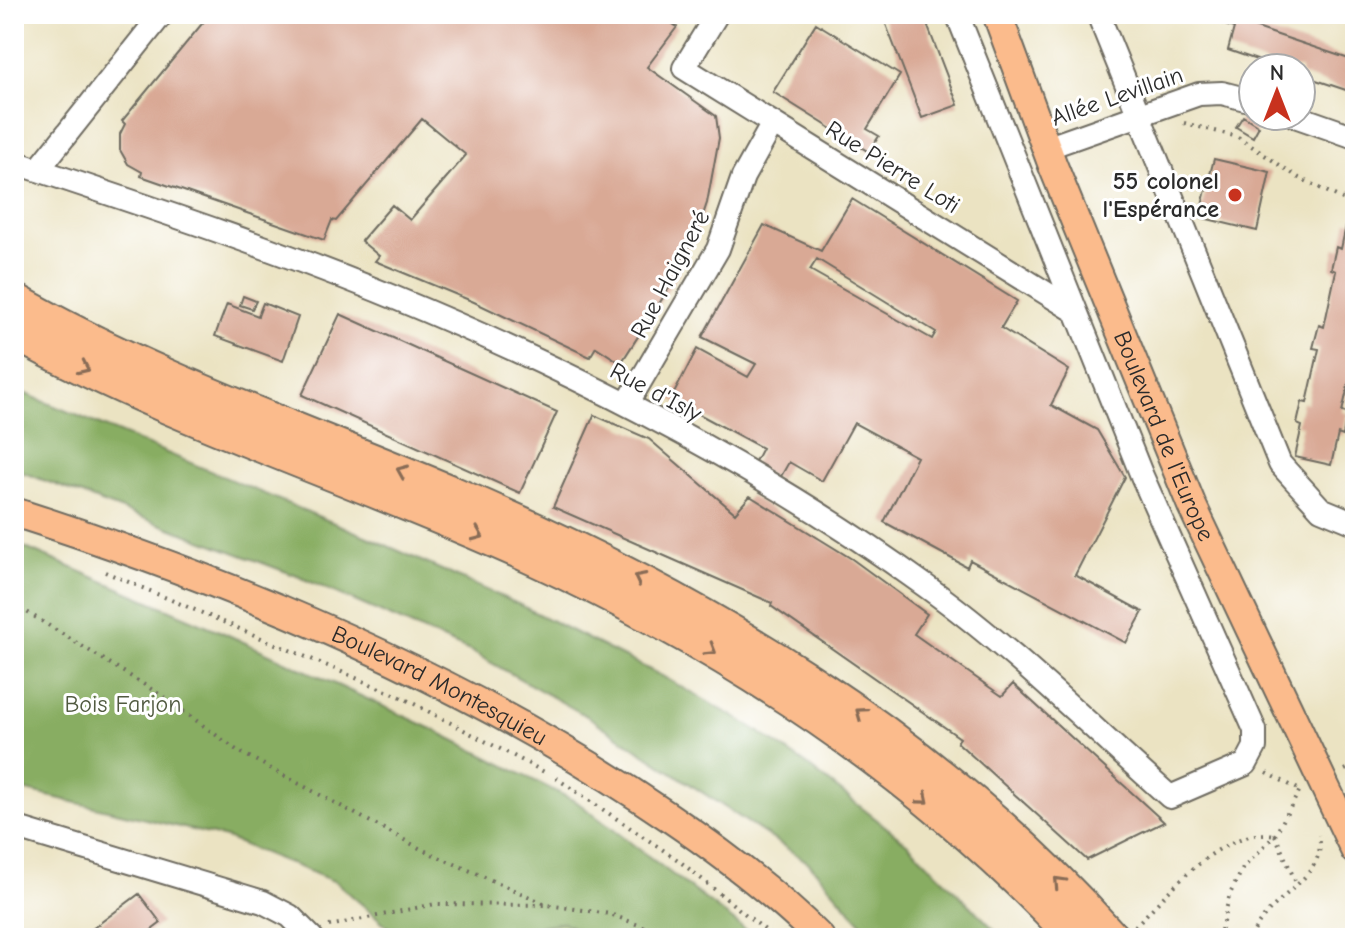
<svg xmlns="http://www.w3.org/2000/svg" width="1369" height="952" font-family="'Comic Neue',sans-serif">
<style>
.green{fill:#abc970;stroke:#6b7a4e;stroke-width:2}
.forest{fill:#88ad62;stroke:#5a6c46;stroke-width:2}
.building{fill:#d9a995;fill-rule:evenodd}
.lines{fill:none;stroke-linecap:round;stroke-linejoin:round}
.minor-casing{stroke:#6e6b60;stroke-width:26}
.major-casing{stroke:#6e6b60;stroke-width:32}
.highway-casing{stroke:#6e6b60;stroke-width:36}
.path{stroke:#6e6b60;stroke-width:4;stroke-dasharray:2 6;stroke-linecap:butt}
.minor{stroke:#fff;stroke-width:22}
.major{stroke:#fbbb8c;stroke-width:28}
.highway{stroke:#fbbb8c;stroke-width:32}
.oneway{stroke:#896c57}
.poi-dot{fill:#c8321e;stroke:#fff;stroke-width:3}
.labels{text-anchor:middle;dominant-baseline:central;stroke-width:6;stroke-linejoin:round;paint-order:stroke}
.street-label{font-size:24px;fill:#2b2b2b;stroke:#fff}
.poi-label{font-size:24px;font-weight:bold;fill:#2b2b2b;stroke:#fff;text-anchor:end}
.park-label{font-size:24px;fill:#515a40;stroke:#fff}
</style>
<rect width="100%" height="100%" fill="#fff"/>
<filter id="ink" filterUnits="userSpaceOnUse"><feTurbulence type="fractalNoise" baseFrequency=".0125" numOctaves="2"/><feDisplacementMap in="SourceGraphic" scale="16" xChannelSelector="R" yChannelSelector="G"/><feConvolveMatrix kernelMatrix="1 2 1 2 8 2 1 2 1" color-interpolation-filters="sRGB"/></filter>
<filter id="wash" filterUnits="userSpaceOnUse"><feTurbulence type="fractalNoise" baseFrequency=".006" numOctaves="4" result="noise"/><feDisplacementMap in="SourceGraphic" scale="32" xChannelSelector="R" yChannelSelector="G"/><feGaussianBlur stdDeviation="1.8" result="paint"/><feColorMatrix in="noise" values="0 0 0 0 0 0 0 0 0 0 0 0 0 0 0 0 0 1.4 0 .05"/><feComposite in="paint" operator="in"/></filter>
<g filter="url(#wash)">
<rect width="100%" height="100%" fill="#ebe3c2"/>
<path class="green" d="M563 922 595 938H475Z"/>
<path class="forest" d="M14 389 370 538 520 605 660 675 752 727 807 765 908 844 1003 938H875L809 863 590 718 470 651 297 576 14 469Z
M14 543 224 633 428 727 577 802 756 938H595L562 922 475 938H401L336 882 226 838 14 788Z"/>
<g id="blocks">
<path class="building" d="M210 14H687L669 21 677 27 647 67 716 116 719 138 707 203 698 230 677 269 680 271 621 363 596 347 590 357 474 302 375 261 379 256 361 241 392 205 410 220 466 155 422 119 336 221 332 220 324 240 141 176 142 172 128 164 120 150V134L125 124 122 121Z
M882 14H923L958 105 922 118Z
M1206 14H1239L1236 21 1355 61V93L1301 75V68H1280L1228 50 1234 28 1205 18Z
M816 23 900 75 867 129 879 136 869 152 773 92Z
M1243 116 1259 126 1253 137 1236 127Z
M1214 159 1270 172 1257 231 1199 217Z
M852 199 1017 301 1001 328 1069 370 1051 405 1097 430 1125 477 1075 575 1143 612 1126 643 970 560 967 567 884 522 917 457 854 423 822 481 789 462 779 480 753 465 762 448 671 399 697 349 748 377 756 364 702 337 764 225 821 251ZM817 259 936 332 932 339 810 270Z
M1347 221 1355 222V356L1342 412 1347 413 1343 436 1338 434 1331 465 1295 457 1302 426 1297 424 1302 402 1307 403 1319 349 1313 348 1319 325 1324 327 1336 271 1331 269 1336 247 1341 249Z
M243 296 256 301 252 309 240 305Z
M263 303 298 317 283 361 215 336 227 304 258 316Z
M340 314 557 412 520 493 302 395Z
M594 415 649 439 735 513 750 496 852 559 927 614 914 634 1002 696 1013 684 1164 822 1087 860 957 742 960 738 771 606 772 603 553 507Z
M139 894 161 923 141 938H80Z"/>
</g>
</g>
<g filter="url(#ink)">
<use href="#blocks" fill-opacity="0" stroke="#6e6b60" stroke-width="2"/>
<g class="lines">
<g class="minor-casing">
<path id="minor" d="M717 14 684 68 1075 311
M1098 14 1280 464 1321 509 1355 523
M1295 116 1355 137
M1046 148 1199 94 1222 93 1253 101
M14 162C140 204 269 246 393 297 580 374 763 468 927 587 1013 649 1091 727 1170 797L1246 764 1255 747V730L1142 476 957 14
M38 170 162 14
M627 404 718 249 743 177 773 123
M14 827 263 902 290 916 312 938"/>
</g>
<g class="major-casing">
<g id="major">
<path id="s1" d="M997 14 1053 166 1192 506 1355 850"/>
<path id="s2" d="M14 512C243 585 470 681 669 817 722 853 774 892 820 938"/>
</g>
</g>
<g class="highway-casing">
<path id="highway" d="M14 299C153 379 309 432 456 494 703 599 932 736 1113 938
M14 333C178 423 360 479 530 557 733 650 921 774 1074 938"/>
</g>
<path class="path" d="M1184 123 1238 137 1299 178 1355 205
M105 572 401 697 548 774
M14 604 164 697 238 751 423 850 548 905 610 914 673 938
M1345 770 1355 765
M1267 773 1298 789
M556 778 678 860 775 938
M1275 835 1297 885
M329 926 435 904 546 905
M1135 926C1169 893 1222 826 1275 835
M1219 938 1230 894 1243 868 1275 835 1300 790
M1251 938C1268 895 1328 879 1319 835"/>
<use href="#minor" class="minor"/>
<use href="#major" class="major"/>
<use href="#highway" class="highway"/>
</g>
<defs><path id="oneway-chevron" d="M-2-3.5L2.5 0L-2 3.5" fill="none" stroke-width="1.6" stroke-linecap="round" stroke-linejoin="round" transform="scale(2)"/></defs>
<g class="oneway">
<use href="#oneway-chevron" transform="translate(84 368) rotate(25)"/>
<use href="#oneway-chevron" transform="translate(402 471) rotate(-157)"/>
<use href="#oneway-chevron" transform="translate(478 535) rotate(23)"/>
<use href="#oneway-chevron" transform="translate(639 578) rotate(-153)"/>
<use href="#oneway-chevron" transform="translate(711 650) rotate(31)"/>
<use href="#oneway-chevron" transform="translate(861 713) rotate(-144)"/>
<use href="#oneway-chevron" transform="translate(924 799) rotate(40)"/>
<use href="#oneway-chevron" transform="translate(1059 882) rotate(-134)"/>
</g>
</g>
<circle class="poi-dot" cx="1235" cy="195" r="8"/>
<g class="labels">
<g class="street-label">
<text transform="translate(1117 96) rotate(-19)">Allée Levillain</text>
<text transform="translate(893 167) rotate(32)">Rue Pierre Loti</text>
<text transform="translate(670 274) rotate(-62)">Rue Haigneré</text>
<text transform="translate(656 392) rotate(28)">Rue d'Isly</text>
<text stroke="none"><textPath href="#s1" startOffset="454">Boulevard de l'Europe</textPath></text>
<text stroke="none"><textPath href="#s2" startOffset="460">Boulevard Montesquieu</textPath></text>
</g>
<g class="poi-label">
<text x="1219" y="181">55 colonel<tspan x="1219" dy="28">l'Espérance</tspan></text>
</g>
<g class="park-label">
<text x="123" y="704">Bois Farjon</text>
</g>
</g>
<rect width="1369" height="952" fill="none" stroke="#fff" stroke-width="48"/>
<g transform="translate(1277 92)"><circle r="38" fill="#ffffff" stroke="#aaaaaa" stroke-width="2"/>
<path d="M0-6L14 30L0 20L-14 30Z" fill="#c8321e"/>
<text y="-12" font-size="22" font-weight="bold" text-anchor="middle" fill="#2b2b2b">N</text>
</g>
</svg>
